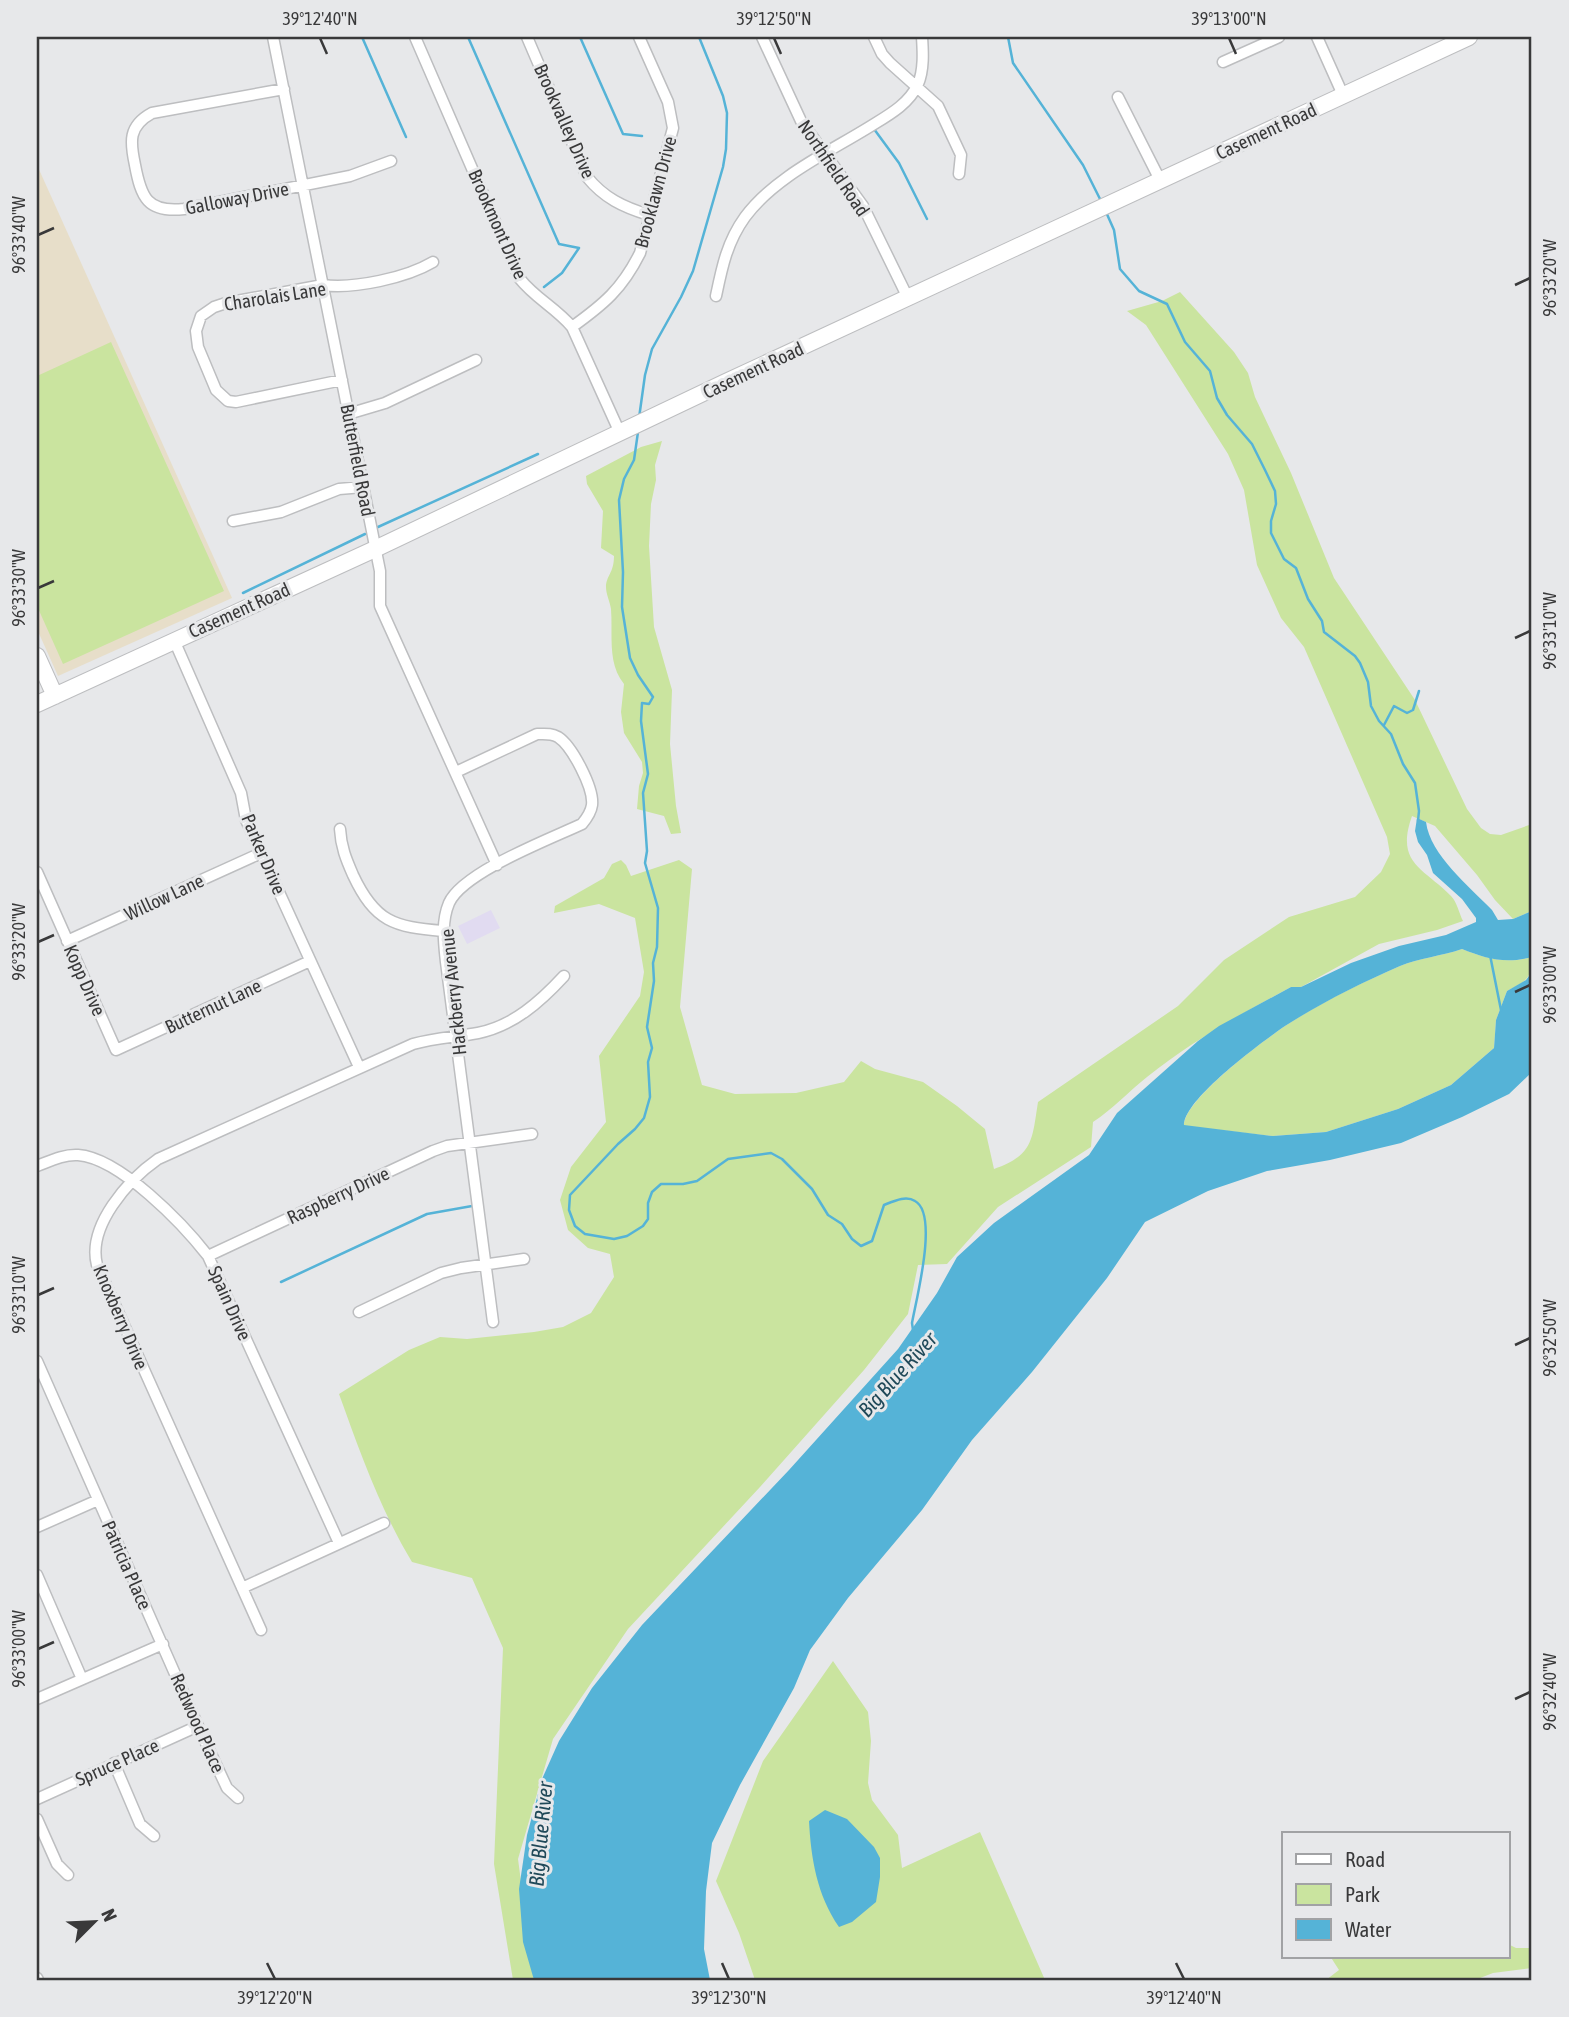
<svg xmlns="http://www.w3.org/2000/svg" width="1569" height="2017" font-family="'Asap Condensed',sans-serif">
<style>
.industrial{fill:#e1dbf1}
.education{fill:#e7dec9}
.green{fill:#cae49f}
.water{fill:#55b3d7}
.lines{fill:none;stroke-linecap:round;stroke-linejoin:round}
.stream{stroke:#55b3d7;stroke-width:2.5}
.street-casing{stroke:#bdbec0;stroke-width:13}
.secondary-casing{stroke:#bdbec0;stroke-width:18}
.street{stroke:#fff;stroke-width:10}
.secondary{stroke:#fff;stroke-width:16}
.ticks{fill:none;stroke:#39393a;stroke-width:2.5}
.labels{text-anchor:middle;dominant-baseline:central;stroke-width:6;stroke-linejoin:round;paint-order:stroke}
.street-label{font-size:19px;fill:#39393a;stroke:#e7e8ea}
.water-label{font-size:21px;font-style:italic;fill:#204959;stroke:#e7e8ea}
.neatline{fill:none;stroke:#39393a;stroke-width:2.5}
.ticks-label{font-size:18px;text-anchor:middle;fill:#39393a}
</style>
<rect width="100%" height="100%" fill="#e7e8ea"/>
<path class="industrial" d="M491 910 500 928 467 944 458 926Z"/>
<path class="education" d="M37 165 232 598 58 676 37 629Z"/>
<path class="green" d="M1180 292 1234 352 1248 373 1255 397 1291 473 1334 578 1415 700 1467 809 1481 828 1490 834 1501 835 1532 824V911L1513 919 1495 900 1477 875 1435 826 1412 816C1395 864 1424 868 1451 896 1457 902 1459 913 1463 921L1437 930 1379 944 1301 987H1291C1241 1014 1192 1041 1147 1077 1128 1092 1113 1109 1093 1122L1091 1147 998 1207 947 1264 918 1265 908 1314 864 1370 760 1487 628 1629 553 1739 518 1859 534 1980H513L494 1864 503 1648 472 1578 412 1562C380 1509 360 1452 339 1394L409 1350 440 1337 467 1339 534 1332 563 1327 591 1313 614 1277 610 1254 588 1248 568 1230 560 1200 571 1167 606 1122 599 1056 640 996 644 972 635 918 599 904 554 913 555 906 604 878 612 864 621 860 626 865 631 876 679 860 692 869 680 1007 702 1085 735 1094 796 1093 844 1082 861 1061 875 1069 923 1082 957 1106 985 1129 994 1169C1034 1155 1032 1139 1038 1102L1178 1006 1224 960 1289 917 1355 897 1381 872 1390 854 1387 837 1304 647 1281 618 1257 565 1244 490 1228 454 1146 325 1127 311 1162 301Z
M111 342 224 591 63 664 37 606V376Z
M662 441 655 465 656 480 651 504 649 546 654 627 672 690 670 744 676 806 681 833 671 834 664 816 637 809 639 786 643 773 642 762 624 733 621 712 624 684C607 663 613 635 611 609 610 602 606 594 606 587 606 576 614 573 614 556L601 548 603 511 587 484 586 476 641 447Z
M1462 949C1487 959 1506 964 1532 957 1532 980 1525 981 1507 991L1496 1020 1494 1048 1451 1085 1398 1109 1326 1132 1273 1136 1184 1126C1183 1100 1263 1041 1285 1026 1320 1003 1361 983 1400 966 1419 958 1442 956 1462 949Z
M833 1661 868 1712 871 1741 868 1783 872 1800 898 1835 902 1868 980 1832 1045 1980H755L739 1933 716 1881 763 1761Z
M1508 1944 1516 1948H1532V1968L1493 1973 1475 1980H1326L1339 1970 1330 1956H1508Z"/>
<path class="water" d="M1417 818 1426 822C1430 855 1470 887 1492 910L1498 920 1513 919 1532 911V957C1505 964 1487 959 1462 949 1442 956 1419 958 1400 966 1361 983 1321 1003 1285 1026 1263 1041 1184 1099 1184 1125L1273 1136 1326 1132 1398 1109 1451 1085 1494 1048 1496 1020 1507 991 1526 980 1532 972V1072L1509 1094 1462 1117 1401 1143 1330 1160 1267 1171 1208 1191 1145 1222 1107 1278 1032 1372 972 1440 922 1510 848 1598 810 1650 794 1688 740 1785 712 1843 706 1891 704 1949 710 1980H534L523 1942 519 1889 527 1835 542 1779 559 1741 592 1688 642 1625 789 1470 898 1349 937 1293 957 1257 994 1223 1089 1155 1117 1113 1198 1041 1219 1026 1291 987H1301L1351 963 1399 946 1446 935 1476 922V918L1462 899 1433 873 1427 855 1418 842 1415 831Z
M825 1810 847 1819 874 1847 880 1858V1877L876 1902 852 1922 839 1927C817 1895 811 1859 809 1821Z"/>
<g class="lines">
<path class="stream" d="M362 37 406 137
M468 37 559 244 579 248 562 273 544 287
M580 37 623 134 642 136
M1008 37 1013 63 1083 165 1102 203
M874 129 899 163 927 219
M1106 212 1114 230 1120 269 1139 291 1167 304 1185 342 1210 371 1217 398 1227 415 1252 444 1265 470 1275 491 1276 504 1271 521V533L1284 559 1296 568 1308 599 1322 621 1324 632 1355 656 1360 663 1368 682 1371 706 1379 721 1391 734 1403 764 1415 783 1419 811 1418 821
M639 418 645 375 652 349 681 297 693 271 723 167 726 149 727 113 723 96 699 37
M638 432 634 460 624 479 619 500 623 572 622 607 630 658 638 675 653 697 649 704 642 703 641 721 648 774 643 793 647 851 645 863 658 908 657 947 653 963 654 981 647 1027 652 1048 648 1062 650 1097 644 1118 635 1129 618 1144 570 1195 569 1210 575 1226 585 1234 614 1239 627 1236 643 1226 648 1219V1203L652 1192 661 1184H683L697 1181 728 1159 771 1153 782 1159 812 1189 828 1215 842 1224 852 1239 861 1246 872 1241 884 1205C894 1201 906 1195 915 1201 939 1214 916 1300 912 1323L913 1330
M378 527 538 454
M243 593 365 534
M1384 725 1394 706 1407 713 1413 710 1419 691
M1490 955 1501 1010
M281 1282 427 1214 472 1206"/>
<g class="street-casing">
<path id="street" d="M273 37 380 571V606L497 865
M415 37 520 279C535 298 556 308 572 327L620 433
M527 37 587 177C604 198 623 207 649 215
M762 37 801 121 863 206 908 298
M874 37 882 54 890 63 938 106 961 155 959 174
M1317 37 1343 95
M1223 62 1279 37
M284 89 152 113C128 126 130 142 135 165 141 197 147 213 184 209L350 176 391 161
M1118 97 1160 180
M716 296C722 267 727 242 745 217 774 178 825 154 866 129 885 117 908 106 918 84 924 70 923 52 922 37
M572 327C604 304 622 289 640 253L673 128 668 102 639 37
M342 380 236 402 228 401 216 390 198 347 196 331 201 316 214 307 226 303 323 285C354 289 406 278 433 262
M348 414 385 403 476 360
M233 521 281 512 339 489 363 487
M174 640 241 793 246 820 359 1067
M456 772 537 734C545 734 551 733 558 737 572 746 594 788 592 805 591 812 587 818 582 824 550 839 463 872 449 903 441 922 444 943 446 962L493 1322
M340 829C341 847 346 859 353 875 375 922 394 927 443 931
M37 872 116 1050 310 961
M67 941 261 853
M37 1166C50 1161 64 1154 78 1155 120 1158 183 1224 208 1256L339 1543
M208 1256 433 1151 447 1146 532 1134
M359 1312 441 1273 461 1268 524 1259
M37 1361 198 1726 227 1788 238 1798
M37 1527 98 1500
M37 1575 82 1679
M242 1588 384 1523
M261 1630 97 1265C87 1226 128 1180 158 1159L413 1044C434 1038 456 1037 478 1033 513 1026 540 1002 564 976
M37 1699 163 1644
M114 1763 140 1824 154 1836
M37 1799 198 1726
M37 1819 57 1864 68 1875
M37 1978 38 1980"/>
</g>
<g class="secondary-casing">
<path id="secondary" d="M37 656 55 696
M37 704 375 549 726 382 1469 37"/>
</g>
<use href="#street" class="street"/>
<use href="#secondary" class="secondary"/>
</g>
<path class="ticks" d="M320 38 327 54M774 38 781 54M1229 38 1236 54M38 235 54 228M1515 285 1530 278M38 588 54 581M1515 638 1530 631M38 942 54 935M1515 992 1530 985M38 1295 54 1288M1515 1345 1530 1338M38 1649 54 1642M1515 1699 1530 1692M267 1963 275 1979M722 1963 729 1979M1176 1963 1184 1979"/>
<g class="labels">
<g class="street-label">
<text transform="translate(565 121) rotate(66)">Brookvalley Drive</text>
<text transform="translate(1266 131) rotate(-25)">Casement Road</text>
<text transform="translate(834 168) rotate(56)">Northfield Road</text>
<text transform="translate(655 192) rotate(-75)">Brooklawn Drive</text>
<text transform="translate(237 198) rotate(-11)">Galloway Drive</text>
<text transform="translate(498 224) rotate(66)">Brookmont Drive</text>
<text transform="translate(275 296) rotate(-9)">Charolais Lane</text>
<text transform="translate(753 370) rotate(-25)">Casement Road</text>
<text transform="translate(358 460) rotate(79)">Butterfield Road</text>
<text transform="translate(239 610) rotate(-24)">Casement Road</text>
<text transform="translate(264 854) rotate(67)">Parker Drive</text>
<text transform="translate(164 897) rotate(-25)">Willow Lane</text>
<text transform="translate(85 980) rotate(66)">Kopp Drive</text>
<text transform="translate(453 992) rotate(-96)">Hackberry Avenue</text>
<text transform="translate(213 1006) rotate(-25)">Butternut Lane</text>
<text transform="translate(338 1195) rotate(-25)">Raspberry Drive</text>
<text transform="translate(230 1303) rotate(66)">Spain Drive</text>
<text transform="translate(121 1317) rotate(67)">Knoxberry Drive</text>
<text transform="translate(127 1565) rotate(66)">Patricia Place</text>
<text transform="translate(198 1723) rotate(66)">Redwood Place</text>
<text transform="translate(117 1762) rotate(-24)">Spruce Place</text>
</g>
<g class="water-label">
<text transform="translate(897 1374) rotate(-48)">Big Blue River</text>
<text transform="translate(540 1834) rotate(-85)">Big Blue River</text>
</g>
</g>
<rect width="1569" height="2017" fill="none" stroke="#e7e8ea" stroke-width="77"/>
<rect x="1282" y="1832" width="228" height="126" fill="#e7e8ea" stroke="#a1a2a4" stroke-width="2"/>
<rect x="1296" y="1854" width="35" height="10" fill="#ffffff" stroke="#a1a2a4" stroke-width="2"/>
<text x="1345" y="1867" font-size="21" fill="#39393a">Road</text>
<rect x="1296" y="1884" width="35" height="21" fill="#cae49f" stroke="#a1a2a4" stroke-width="2"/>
<text x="1345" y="1902" font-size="21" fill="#39393a">Park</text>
<rect x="1296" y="1919" width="35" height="21" fill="#55b3d7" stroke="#a1a2a4" stroke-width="2"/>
<text x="1345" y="1937" font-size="21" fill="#39393a">Water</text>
<g transform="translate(94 1922) rotate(66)" stroke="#e7e8ea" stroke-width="5" paint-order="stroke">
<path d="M0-5L12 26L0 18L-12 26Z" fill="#39393a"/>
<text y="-10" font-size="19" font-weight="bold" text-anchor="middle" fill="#39393a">N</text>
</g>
<rect x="38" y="38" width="1492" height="1941" class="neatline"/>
<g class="ticks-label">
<text x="320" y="25">39°12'40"N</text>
<text x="774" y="25">39°12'50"N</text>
<text x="1229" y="25">39°13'00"N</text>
<text transform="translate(19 235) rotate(-90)" y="6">96°33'40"W</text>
<text transform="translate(1550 278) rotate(-90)" y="6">96°33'20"W</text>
<text transform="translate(19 588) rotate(-90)" y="6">96°33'30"W</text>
<text transform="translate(1550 631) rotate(-90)" y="6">96°33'10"W</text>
<text transform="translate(19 942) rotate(-90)" y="6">96°33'20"W</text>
<text transform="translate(1550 985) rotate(-90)" y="6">96°33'00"W</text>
<text transform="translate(19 1295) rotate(-90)" y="6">96°33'10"W</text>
<text transform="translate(1550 1338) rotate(-90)" y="6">96°32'50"W</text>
<text transform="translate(19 1649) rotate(-90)" y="6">96°33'00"W</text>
<text transform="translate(1550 1692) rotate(-90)" y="6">96°32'40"W</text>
<text x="275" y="2004">39°12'20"N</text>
<text x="729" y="2004">39°12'30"N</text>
<text x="1184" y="2004">39°12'40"N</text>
</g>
</svg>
